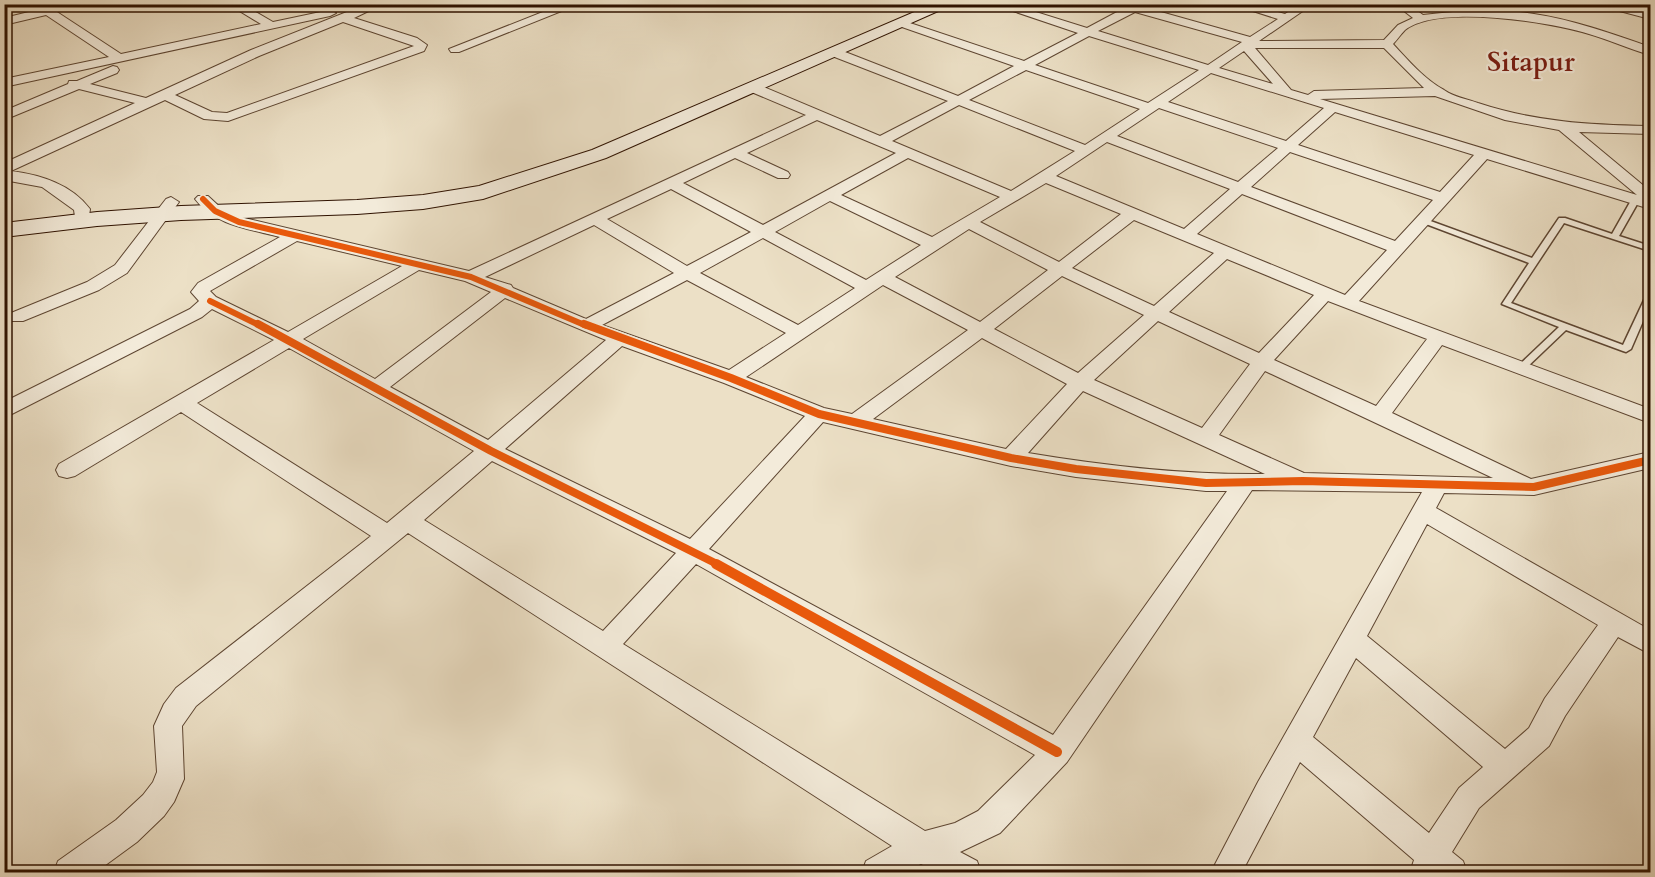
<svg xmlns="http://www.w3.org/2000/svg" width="1655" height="877" font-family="Cardo,serif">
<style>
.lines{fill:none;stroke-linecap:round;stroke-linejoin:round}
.lane-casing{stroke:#5e4632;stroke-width:3}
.street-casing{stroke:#5e4632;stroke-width:2}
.secondary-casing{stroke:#2f1200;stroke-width:2}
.lane{fill:#f3ebda;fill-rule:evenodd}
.street{fill:#f3ebda;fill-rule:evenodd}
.secondary{fill:#f3ebda;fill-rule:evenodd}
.cycleway-far2-casing{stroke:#f3ebda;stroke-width:9}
.cycleway-far1-casing{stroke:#f3ebda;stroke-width:11}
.cycleway-casing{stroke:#f3ebda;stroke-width:14}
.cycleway-far2{stroke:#e8590c;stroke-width:6}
.cycleway-far1{stroke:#e8590c;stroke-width:8}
.cycleway{stroke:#e8590c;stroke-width:10}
.labels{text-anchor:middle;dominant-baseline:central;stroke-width:4.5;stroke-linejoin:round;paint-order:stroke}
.far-town-label{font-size:27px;font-weight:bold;fill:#7a1f14;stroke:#f3ebda}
</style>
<rect width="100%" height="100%" fill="#ece0c6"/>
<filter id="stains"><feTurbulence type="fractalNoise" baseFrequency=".00333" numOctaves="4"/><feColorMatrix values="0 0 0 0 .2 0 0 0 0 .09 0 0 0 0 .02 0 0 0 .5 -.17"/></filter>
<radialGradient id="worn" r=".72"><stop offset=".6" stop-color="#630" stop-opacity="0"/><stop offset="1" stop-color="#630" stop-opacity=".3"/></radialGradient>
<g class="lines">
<g class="lane-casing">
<path id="lane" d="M1633 197H1636L1640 199 1619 236 1650 246V251L1564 223 1511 303 1623 345 1646 296 1650 293V305L1631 349 1626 352 1623 351 1566 330 1524 370 1521 371 1516 368 1518 366 1559 327 1502 304 1529 263 1418 221 1419 219H1425L1532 258 1559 218H1565L1612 234Z"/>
</g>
<g class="street-casing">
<path id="street" d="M62 4H82L57 12 121 54 261 24 228 4H242L273 22 330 10 336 13 330 16 4 87V79L109 57 46 15 4 25V18Z
M367 4H383L354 18 417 38 427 45 424 51 228 121 204 119 165 100 11 171C41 175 71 184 90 209L88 223H76L74 210 42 187 4 180V163L135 103 79 89 4 120V111L68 84 69 81H77L113 66 117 67 119 70 117 73 90 84 146 98 251 50ZM343 22 414 46 227 113 212 112 175 95 259 56Z
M563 4H579L459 52H451L449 49Z
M992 4H1010L1087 28 1132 4H1146L1143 7 1250 37 1278 19 1231 4H1250L1285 14 1300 4H1313L1259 41 1384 40 1398 25 1413 18 1395 4H1408L1423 15C1460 11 1497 8 1534 14 1574 20 1613 34 1650 47V55C1629 49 1610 40 1589 34 1551 22 1438 4 1405 30 1401 34 1397 40 1393 44 1409 61 1424 79 1444 90 1454 97 1467 99 1478 103 1535 122 1592 125 1650 126V134L1579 132 1650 191V209L1487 159 1359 301 1650 409V423L1442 345 1392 413 1531 479 1650 452V468L1534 495 1444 493 1436 508 1650 630V654L1618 637 1565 716 1549 746 1479 808 1452 852 1463 861 1467 872H1410L1414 860 1300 762 1242 872H1211L1258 782 1422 492 1252 490 1067 762 1000 833 960 852 977 861 981 872H937L921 864 904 872H862L866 861 892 846 408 533 196 706 182 726 184 779 174 802 164 816 137 842 96 872H54L58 861 116 820 143 795 153 782 157 772 154 726 164 704 176 688 371 536 181 412 75 476 67 478 59 476 56 470 59 464 274 340 212 309 202 317 4 418V402L190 309 199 301 191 292 198 283 280 237C250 229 215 226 195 199L198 196H208L221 208 244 218 469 271 806 115 749 91 748 88 749 85H759L880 136 948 101 832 56V50H840L958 96 1014 66 899 26V22H907L1024 61 1078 33ZM1135 12 1242 42 1208 65 1098 31ZM1089 36 1199 70 1148 103 1035 65ZM1255 48H1384L1424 88 1314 91 1308 95 1291 90ZM1244 51 1273 84 1219 68ZM1026 70 1140 109 1085 145 969 100ZM1211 73 1324 108 1286 141 1168 102ZM1435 96 1505 120 1559 130 1637 195 1320 99ZM959 105 1075 151 1011 191 892 141ZM1159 108 1278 148 1238 182 1117 136ZM1335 112 1474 155 1440 192 1298 145ZM817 120 896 153 763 225 683 183 735 158 778 178H788L790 175 788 172 747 153ZM1107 142 1230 189 1184 229 1056 176ZM1290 152 1433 200 1395 241 1251 187ZM908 158 1000 197 932 237 841 195ZM1046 183 1121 214 1059 262 980 222ZM671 189 751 232 687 266 607 219ZM1242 194 1387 250 1345 295 1197 234ZM830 201 921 245 866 280 775 232ZM1134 220 1214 253 1154 306 1072 268ZM594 225 674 273 586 319 513 288 511 285 485 277ZM969 229 1048 270 980 322 895 277ZM763 238 855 288 798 325 700 273ZM297 241 402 266 288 332 216 297 210 291ZM1227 259 1314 295 1259 353 1169 312ZM419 270 465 281 491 292 375 379 303 339ZM1062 276 1144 315 1078 373 994 329ZM687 280 786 333 729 370 602 325ZM883 285 968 330 852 414 824 408 746 377ZM505 298 606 340 488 440 390 387ZM1328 301 1427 339 1376 406 1274 360ZM1158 321 1250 364 1202 428 1094 380ZM982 338 1067 384 1006 449 873 419ZM622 346 724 383 805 416 690 539 505 449ZM289 348 474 451 387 523 197 403ZM1265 371 1493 478 1304 473 1219 435ZM1083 391 1265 474C1185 475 1106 466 1028 453ZM823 422 1011 466 1076 477 1206 491H1227L1053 735 709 549ZM492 461 676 553 603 631 424 520ZM1427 524 1598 625 1545 698 1529 728 1505 749 1367 636ZM696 564 1035 755 978 811 955 823 925 831 623 644ZM1356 658 1483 767 1459 788 1429 833 1313 737Z
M1593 4H1614L1650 13V19Z
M171 197 179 202 127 273 99 290 23 321H11L8 317 11 313 87 282 115 265 166 199Z"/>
</g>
<g class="secondary-casing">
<path id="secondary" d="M933 4H954L606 158 483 199 423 209 357 214 181 220 97 226 4 237V223L97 212 181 206 357 200 423 195 479 186 592 150Z"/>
</g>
<use href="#lane" class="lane"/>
<use href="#street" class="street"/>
<use href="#secondary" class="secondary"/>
<g class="cycleway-far2-casing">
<path id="cycleway-far2" d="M203 199 215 211 239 222 471 277 587 326
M210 301 261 326"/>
</g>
<g class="cycleway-far1-casing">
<path id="cycleway-far1" d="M258 324 491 451 719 565
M584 324 731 378 819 414 1011 458 1076 469 1206 483 1303 481 1534 487 1650 460"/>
</g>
<g class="cycleway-casing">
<path id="cycleway" d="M716 564 1057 752"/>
</g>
<use href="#cycleway-far2" class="cycleway-far2"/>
<use href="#cycleway-far1" class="cycleway-far1"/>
<use href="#cycleway" class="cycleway"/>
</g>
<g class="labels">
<g class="far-town-label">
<text x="1531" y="62">Sitapur</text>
</g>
</g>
<rect width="1655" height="877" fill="none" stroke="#ece0c6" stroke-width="24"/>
<rect x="6" y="6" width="1643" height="865" fill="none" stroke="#2f1200" stroke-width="3"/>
<rect x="12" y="12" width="1631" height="853" fill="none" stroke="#2f1200" stroke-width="1.5"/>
<rect width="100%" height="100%" filter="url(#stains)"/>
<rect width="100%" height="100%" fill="url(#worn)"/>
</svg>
